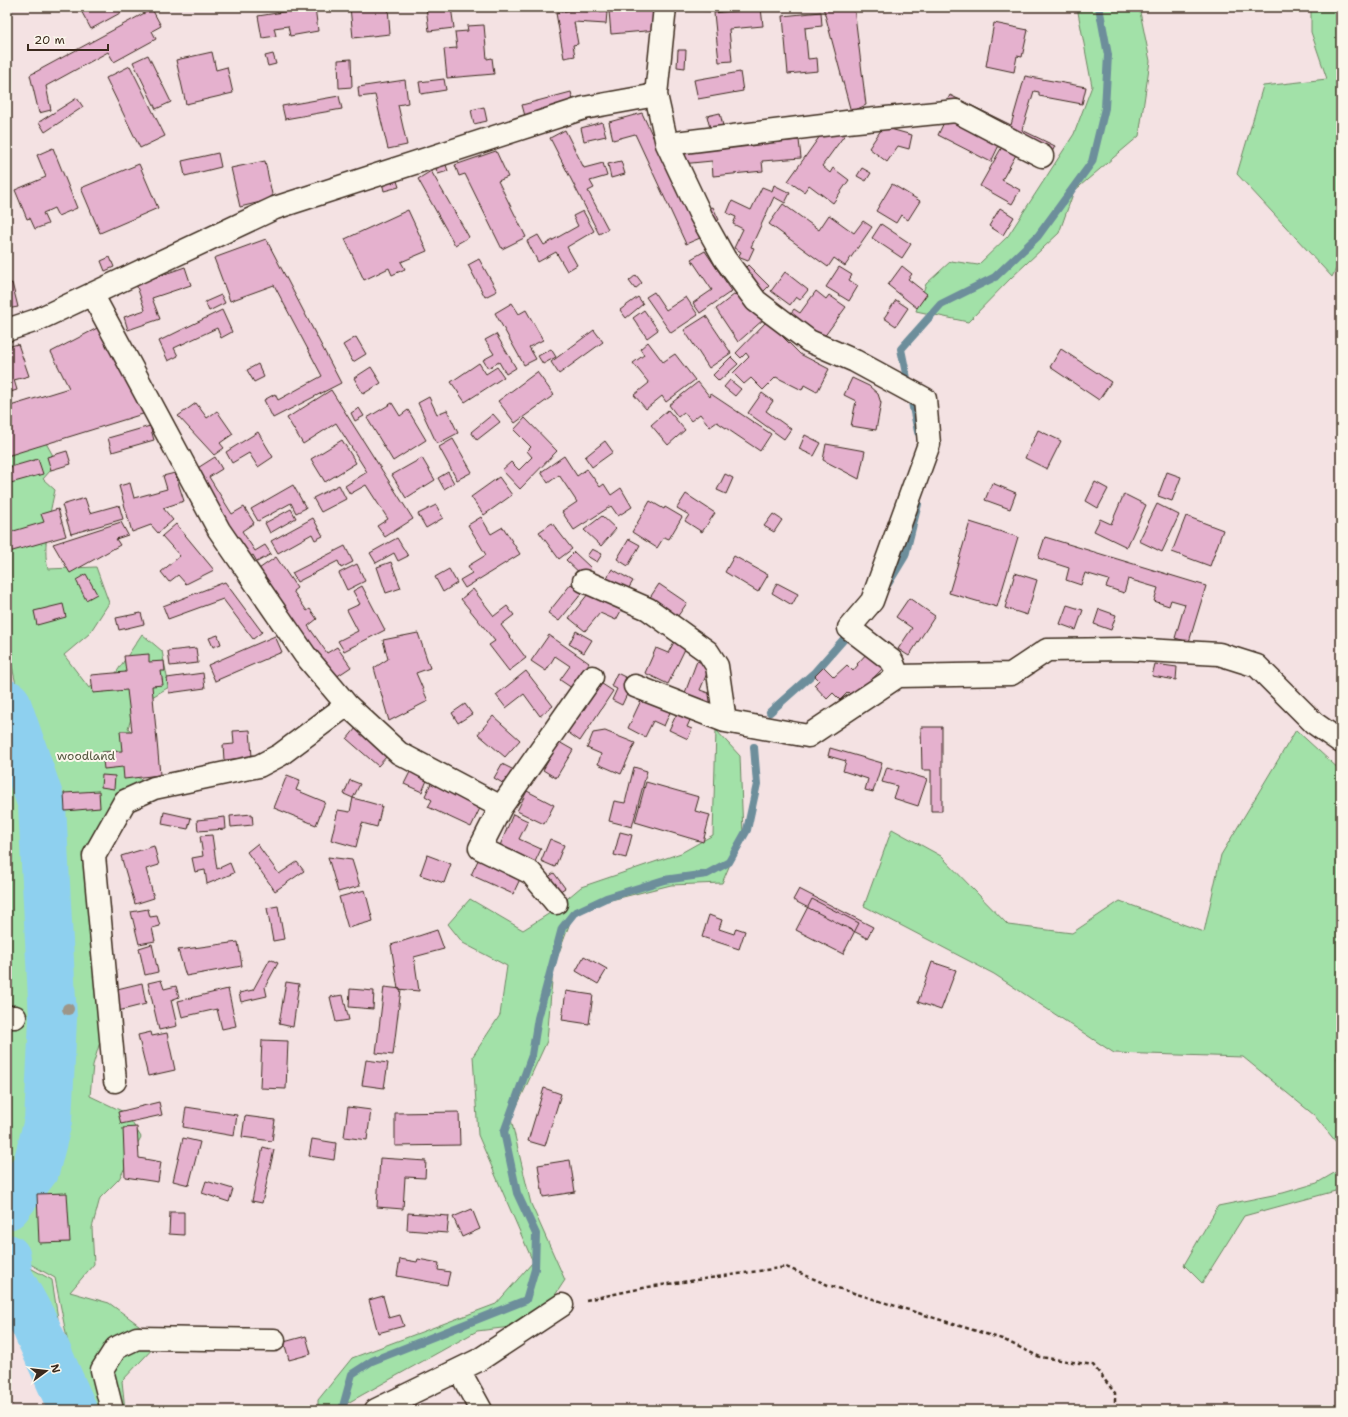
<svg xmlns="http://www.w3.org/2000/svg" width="1348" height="1417" font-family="'Shantell Sans',sans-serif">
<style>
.green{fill:#a2e1a8;stroke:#6e8663}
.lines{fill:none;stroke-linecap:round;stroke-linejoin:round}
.stream{stroke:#6d8e9b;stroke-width:8}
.river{stroke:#8ed0ef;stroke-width:48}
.building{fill:#e5b1ce;stroke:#3b2a1e}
.street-casing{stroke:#3b2a1e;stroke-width:25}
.path{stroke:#3b2a1e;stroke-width:2.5;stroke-dasharray:4 3;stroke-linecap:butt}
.street{stroke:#fbf7ec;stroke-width:22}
.tree{fill:#9d9689}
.labels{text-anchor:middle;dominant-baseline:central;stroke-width:4;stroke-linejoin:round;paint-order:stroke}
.park-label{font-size:12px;fill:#555840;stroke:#fbf7ec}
</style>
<rect width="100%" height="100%" fill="#f4e2e3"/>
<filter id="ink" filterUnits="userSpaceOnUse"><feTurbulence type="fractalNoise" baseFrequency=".025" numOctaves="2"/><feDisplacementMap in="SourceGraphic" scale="8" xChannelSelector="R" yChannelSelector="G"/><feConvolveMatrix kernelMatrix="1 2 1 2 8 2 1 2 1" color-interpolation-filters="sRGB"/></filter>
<g filter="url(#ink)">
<path class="green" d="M1077 7H1139L1150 61 1139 136 1074 191 1059 233 1011 278 968 322 916 311 926 284 951 261 978 265 1008 236 1074 134 1092 86Z
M1311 7H1341V259L1332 277 1237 174 1263 86 1327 79 1311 32Z
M7 416 46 443 57 463 43 479 55 490C50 512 42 548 48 569L96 567 109 603 89 634 64 655 89 688 116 673 142 634 162 651 169 687 135 707 128 728 150 753 136 776 150 787 95 850 103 1032 93 1065 90 1096 126 1113 141 1137 119 1179 100 1198 92 1228 94 1264 70 1292 109 1303 143 1328 158 1343 122 1381 125 1410H93L78 1394 55 1278 7 1251V1171L59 1151 48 1068 69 1057 66 1036 59 1029 45 798 23 718 7 642Z
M716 730 740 756 743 834 722 883 671 885 575 909 553 969 547 1041 511 1119 531 1204 565 1280 536 1324 477 1331 335 1410H318V1400L352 1358 496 1304 533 1262 478 1135 473 1056 500 1015 507 966 463 943 448 924 470 899 523 930 550 913 581 887 681 853 713 835Z
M1296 730 1341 771V1054L1337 1058 1341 1067V1148L1314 1115 1243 1057 1114 1053 994 974 864 906 892 829 941 856 1008 925 1072 933 1120 901 1204 932 1221 855Z
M26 772 38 809 45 856 26 929 52 1002 33 1031 52 1148 7 1167V777Z
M1341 1169V1189L1339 1190 1244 1216 1202 1283 1184 1265 1218 1206 1283 1193 1317 1183Z
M7 1255 52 1280 69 1389 89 1410H50L23 1345 7 1325Z"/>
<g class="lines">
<path class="stream" d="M918 432 901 349 941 304 995 277 1038 236 1092 162 1105 108 1108 55 1099 7
M888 584 905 556 918 504
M770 712 815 672 851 631
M342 1410 352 1374 372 1361 526 1300 535 1269 536 1234 517 1193 504 1132 532 1055 538 1018 562 928 574 913 606 898 664 880 707 874 729 862 747 830 757 784 754 747"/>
<path class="river" d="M7 704 42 805 53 1019 48 1121 36 1168 7 1206
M7 1258 8 1276 35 1325 73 1410"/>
</g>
<path class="building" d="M79 7H131L91 29Z
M315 7 318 31 290 36 288 26 274 28 276 36 262 38 258 16Z
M350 7H388L390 34 353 38Z
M426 7H451L454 28 429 31Z
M603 7H626V8L603 10Z
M682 7H721V11L682 10Z
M823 7H854L866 105 851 112Z
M655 8 657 30 611 34 609 11Z
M761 8 763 26 729 29 732 61 719 62 714 13Z
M152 9 161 26 152 31 156 39 114 62 108 52 46 86 51 110 39 113 30 75Z
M572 10 607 12 606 24 574 22 578 44 573 45 575 56 564 58 556 13Z
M821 12 822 26 805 28 808 59 817 58 818 71 788 74 783 16Z
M994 23 1028 30 1022 57 1017 56 1014 72 986 66Z
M484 25 487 59 492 58 494 74 447 78 444 49 457 48 455 32 468 31 467 26Z
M678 50H686L685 68 677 67Z
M212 52 216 70 227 67 233 93 186 104 176 60Z
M273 54 276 64 268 66 265 56Z
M148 55 171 102 156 109 133 62Z
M351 59 352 87 339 88 338 60Z
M130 66 165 136 140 148 106 78Z
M740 72 743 91 698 99 694 80Z
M1025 76 1086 87 1082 104 1039 96V92L1034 91 1022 130 1055 146 1050 156 945 105 950 95 1011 125Z
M444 79 446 90 421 94 419 82Z
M405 80 408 103 398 105 407 145 388 149 375 95 359 97 358 87Z
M571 92 574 104 525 116 522 105Z
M339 96 342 109 285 119 282 106Z
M77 98 83 107 45 132 39 122Z
M484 107 487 121 474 124 471 110Z
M642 113 700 238 686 244 635 134 613 140 609 122Z
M720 113 723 126 710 128 707 116Z
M947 116 1000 143 991 162 938 135Z
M602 122 606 136 584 141 581 128Z
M883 127 912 135 909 149 898 146 887 162 869 148Z
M565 130 584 168 603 163 607 176 590 181 594 188 588 191 608 229 599 234 550 138Z
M846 133 822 166 830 173 833 168 849 180 833 203 809 185 804 192 788 181 820 136Z
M799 140 801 158 762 161 763 171 713 176 712 161 681 164 680 151Z
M1003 145 1017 153 1002 180 1020 190 1012 204 980 186Z
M53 148 77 208 58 216 54 208 43 213 48 224 35 229 30 218 27 219 15 190 46 177 37 155Z
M496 151 508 177 498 181 526 237 502 249 465 174 459 176 455 165Z
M218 153 221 167 185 176 182 161Z
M265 161 273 199 240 207 231 168Z
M621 161 625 174 611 178 608 164Z
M445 162 448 171 438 174 435 166Z
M139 164 158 208 100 233 81 188Z
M862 168 871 173 866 181 857 176Z
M431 171 469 237 455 245 418 179Z
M396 178 399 187 384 191 382 182Z
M892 184 920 201 908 220 901 215 896 223 876 211Z
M774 185 790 193 785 203 774 197 751 247 754 248 748 261 738 257 741 252 734 248 743 229 733 224 736 217 727 213 732 201 751 210 762 187 772 191Z
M783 204 819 230 829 215 854 233 863 221 872 227 845 266 834 258 828 267 769 224Z
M713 207 719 220 712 223 706 210Z
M1000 208 1014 217 1003 235 989 226Z
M408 210 427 251 401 262 405 269 392 275 389 268 364 280 345 239Z
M583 211 594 231 567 247 577 265 567 271 556 252 538 262 527 241 538 235 544 245 578 226 573 216Z
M881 224 911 244 902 258 872 238Z
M266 239 341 383 273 418 264 400 275 394 278 400 322 376 274 285 230 301 214 258Z
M705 251 732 291 700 313 693 303 712 290 691 259Z
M110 257 114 267 105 271 101 261Z
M479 259 497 291 485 297 468 265Z
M748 265 769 286 760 295 739 274Z
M902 266 912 274 908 279 927 294 917 308 888 285Z
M185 267 191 285 152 298 160 319 128 330 124 317 145 310 136 284Z
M839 267 852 275 849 280 858 286 849 301 826 287Z
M785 272 808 290 800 300 796 297 790 305 771 291Z
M636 275 642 283 635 289 629 281Z
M12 283 18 307 7 309V285Z
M816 291 826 299 829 295 846 307 821 341 788 317 794 309 800 313Z
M654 292 666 310 686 297 698 315 671 333 646 297Z
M735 294 764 319 738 342 716 309Z
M221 295 225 303 209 311 205 302Z
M638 297 643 304 626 318 620 310Z
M896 300 908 308 896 326 884 318Z
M512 303 519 314 526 310 543 340 529 347 536 359 524 365 495 313Z
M222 310 232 332 221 338 217 328 174 348 178 356 168 361 159 341Z
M644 310 658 330 647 338 633 318Z
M706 316 731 353 709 368 684 330Z
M767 321 800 354 829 369 817 392 804 385 802 390 776 377 763 390 751 378 744 384 733 373 749 357 746 353 741 358 736 353Z
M103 325 146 413 7 456V407L69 388 51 352Z
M594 330 603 342 559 374 551 362Z
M496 334 516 368 506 374 499 362 488 368 483 360 494 354 485 340Z
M356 337 366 354 353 362 343 345Z
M648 342 663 362 675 354 695 380 666 402 662 396 646 409 634 395 649 383 633 363 644 355 640 349Z
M18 344 29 376 14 380 17 390 7 393V347Z
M551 349 556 357 543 364 538 356Z
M1061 349 1111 382 1099 400 1050 367Z
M731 357 738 364 719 381 713 375Z
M479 363 486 374 497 367 504 377 465 402 451 382Z
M258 364 264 377 254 382 247 370Z
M371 367 381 383 363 394 354 378Z
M537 372 554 395 515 423 498 401Z
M852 378 869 386 878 394 881 403 876 430 851 426 856 401 844 395Z
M730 380 741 389 735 396 724 387Z
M698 382 710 397 711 394 771 434 760 451 717 422 710 427 700 414 691 421 684 412 678 417 669 405Z
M331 390 413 519 385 537 377 526 388 519 366 485 350 494 345 486 367 472 336 423 303 444 287 418Z
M762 393 773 401 766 411 791 429 784 439 748 413Z
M429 397 437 414 447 410 458 433 437 444 418 403Z
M196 403 207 418 217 411 233 434 220 443 224 448 214 455 178 416Z
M392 403 400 416 408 410 426 440 393 461 367 418Z
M359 408 364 416 355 421 351 413Z
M668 410 685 430 668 445 651 425Z
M493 414 500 422 477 440 471 432Z
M525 418 557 451 520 489 502 470 511 462 519 470 532 457 527 451 531 447 514 430Z
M150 426 154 440 112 452 108 438Z
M1038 430 1061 441 1047 469 1025 458Z
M258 432 273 457 258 467 249 453 232 463 226 452Z
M805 435 821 443 814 456 799 449Z
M453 439 472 472 457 480 439 447Z
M342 440 356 463 325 482 311 459Z
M605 441 613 452 592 467 585 457Z
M826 444 865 451 859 479 823 460Z
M67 451 71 464 51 470 47 457Z
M564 456 577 476 587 469 600 487 604 484 611 495 621 488 632 507 618 516 611 506 574 530 562 512 577 502 559 475 548 483 541 472Z
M215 457 222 469 209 477 232 514 244 507 254 523 242 531 255 551 265 545 271 554 257 562 253 555 247 559 193 471Z
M422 458 435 480 406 498 392 475Z
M38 459 43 474 7 484V468Z
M448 472 454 483 444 489 438 478Z
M1167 472 1181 477 1172 501 1158 496Z
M175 473 184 501 163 508 173 520 158 533 151 525 132 532 119 486 130 483 134 498 167 489 163 476Z
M725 474 733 478 726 494 717 490Z
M499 477 512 495 484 515 471 497Z
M1095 482 1108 489 1098 508 1086 501Z
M992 483 1016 493 1010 509 985 500Z
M293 485 306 508 296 513 291 503 258 521 251 509Z
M339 485 346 499 321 512 313 498Z
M686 494 715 513 702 532 685 521 689 515 677 508Z
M1124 494 1146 505 1127 547 1094 531 1100 519 1111 524Z
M85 498 90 513 119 505 123 519 71 534 62 505Z
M650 501 664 509 665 507 682 517 669 539 664 537 657 548 632 532Z
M1157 504 1179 515 1162 552 1139 541Z
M436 505 443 518 426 528 418 514Z
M58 509 66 536 9 552 7 544V533L44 522 41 514Z
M291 509 296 518 270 533 265 523Z
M773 514 782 520 774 532 764 526Z
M602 516 616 529 601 546 584 530Z
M1186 516 1223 530 1210 566 1172 552Z
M481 517 491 534 503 527 520 554 465 588 460 580 472 573 468 566 486 555 468 525Z
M313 518 323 536 315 540 312 534 278 553 271 541Z
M121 522 128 535 116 539 120 545 70 573 53 544Z
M970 522 1018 537 997 607 949 593Z
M552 523 572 549 559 559 539 532Z
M176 524 214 570 186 584 178 575 169 582 161 572 180 556 162 536Z
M1045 537 1206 586 1189 642 1175 638 1185 604 1171 600 1169 606 1154 601 1158 588 1128 579 1124 593 1106 587 1109 580 1085 573 1081 585 1066 580 1069 568 1038 558Z
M397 538 408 556 398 561 394 553 376 563 370 553Z
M629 539 640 545 628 566 617 559Z
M345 546 353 562 341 568 338 561 297 582 292 573Z
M592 549 602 554 597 562 587 556Z
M574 552 591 568 584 577 566 560Z
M734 556 768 575 758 592 725 572Z
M276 557 297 588 293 591 307 611 310 609 317 619 308 626 327 653 337 647 351 667 330 681 256 571Z
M391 562 401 588 386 593 377 567Z
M357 564 365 581 347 590 339 573Z
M449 569 457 583 443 592 435 577Z
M612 569 633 581 624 596 604 583Z
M1015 573 1037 580 1027 615 1005 608Z
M86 574 97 594 86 600 76 580Z
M225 582 262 632 253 639 223 599 168 619 163 606Z
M777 583 798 594 792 605 772 593Z
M571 584 582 593 559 621 548 613Z
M659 584 687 603 675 620 647 602Z
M362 586 385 630 344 651 338 641 358 631 347 610 360 604 353 591Z
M473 589 494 616 507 606 514 615 501 625 526 658 509 671 489 645 495 641 461 599Z
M588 594 622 609 616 620 600 613 585 631 569 618Z
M909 598 935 616 909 656 898 649 912 628 896 617Z
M63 604 66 617 37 625 34 611Z
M1067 605 1083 610 1076 630 1060 624Z
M1099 609 1116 615 1111 630 1094 624Z
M141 613 144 624 119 630 116 618Z
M576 631 592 640 584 653 569 644Z
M418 633 430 668 416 673 428 701 389 721 374 668 388 659 383 640Z
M218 635 221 644 213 647 209 638Z
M549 635 589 663 572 688 560 680 570 666 555 656 546 671 531 661Z
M275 636 282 652 215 681 208 665Z
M674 642 686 647 668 684 645 673 656 648 668 653Z
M196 648 198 663 170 666 168 651Z
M870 650 885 666 854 698 848 692 840 700 833 693 827 699 814 685 819 680 815 676 824 667 834 677 847 665 853 671 858 665 857 664Z
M149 654V662L164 661 165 671H161L163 685 152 686 160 775 124 779 123 767 104 769 102 752 122 751 120 731H132L127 690 93 693 91 675 126 672 124 656Z
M697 661 710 666 700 690 714 695 709 708 683 698Z
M1155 664 1177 667 1176 680 1152 676Z
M526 671 553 706 540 716 524 694 506 708 496 695Z
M203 673 205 688 169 693 167 678Z
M617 673 633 681 622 705 612 700 617 689 611 686Z
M599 682 613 691 580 741 566 731Z
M643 696 671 710 664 726 653 721 645 737 628 728Z
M465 704 472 714 458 723 452 713Z
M678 711 691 718 687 727 692 729 688 739 669 730Z
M493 716 520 740 505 757 478 734Z
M921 727H942V811H931V770H922Z
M356 728 388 755 378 766 347 739Z
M250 730 252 757 224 760 223 745 234 744 233 731Z
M605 731 635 743 621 774 598 764 601 754 587 748 593 733Z
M559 742 573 750 556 778 543 770Z
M830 748 882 763 873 792 865 790 868 779 843 771 846 761 828 756Z
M502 764 514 770 506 785 494 778Z
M634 767 647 771 632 827 609 821 614 801 625 803Z
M887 767 927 779 918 806 893 798 897 786 882 782Z
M411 770 428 778 422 792 404 784Z
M102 775 115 776 114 789 101 787Z
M287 775 300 780 296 790 325 802 316 825 274 808Z
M350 780 360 784 353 798 344 794Z
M432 781 482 804 471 827 428 807 432 800 425 796Z
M646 782 699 797 695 811 710 815 703 842 635 822Z
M99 791 100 808 65 811 64 793Z
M527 791 554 805 544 824 517 811Z
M353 798 382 806 377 827 362 823 356 847 331 840 338 810 350 812Z
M164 812 191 818 188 829 162 824Z
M252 814 253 825 231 827 230 816Z
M513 814 528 821 519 839 541 849 534 864 499 848Z
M225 817 226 829 198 831 197 820Z
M620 832 632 835 626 858 614 855Z
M212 835 217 869 230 863 234 873 207 884 205 870 195 872 192 858 203 856 200 836Z
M550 839 564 845 555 867 541 861Z
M257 844 279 874 297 862 304 871 275 891 247 852Z
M154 846 159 865 146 869 154 898 135 904 121 856Z
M427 855 451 864 444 883 420 875Z
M480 856 497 864 496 868 520 879 513 894 471 875Z
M328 857 352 860 360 886 338 892Z
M554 873 565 888 554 895 544 880Z
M799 889 873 927 867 938 793 900Z
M365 890 373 921 348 928 339 897Z
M812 899 859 923 843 954 796 930Z
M278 906 284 939 273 941 267 908Z
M148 909 150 917 157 916 160 926 152 928 155 941 139 944 131 912Z
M709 915 722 920 719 929 734 934 736 928 745 931 739 949 702 937Z
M437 930 444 949 414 957 419 991 398 989 391 945Z
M238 942 242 966 186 976 178 950Z
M152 944 158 972 145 975 139 948Z
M584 956 607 969 598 984 576 971Z
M270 959 278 963 265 987 267 996 241 1002 239 993 253 990Z
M932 962 956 970 941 1010 918 1002Z
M161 980 164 989 176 986 179 997 171 1000 177 1026 159 1030 148 983Z
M286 982 299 984 293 1027 279 1024Z
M142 983 146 1004 118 1011 113 990Z
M384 987 401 989 393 1055 376 1053Z
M228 989 236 1026 222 1029 217 1009 182 1017 178 1001Z
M350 989 374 991 373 1009 349 1007Z
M566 991 593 995 589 1024 562 1020Z
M343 995 349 1020 336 1022 330 997Z
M151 1032 152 1036 167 1033 175 1070 148 1076 138 1035Z
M262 1040 288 1041 286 1089 260 1088Z
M366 1060 388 1063 384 1088 362 1085Z
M544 1088 561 1094 545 1146 528 1141Z
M159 1102 162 1115 121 1124 118 1112Z
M186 1107 237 1115 234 1136 183 1127Z
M348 1107 371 1110 367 1140 344 1137Z
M459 1112 460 1145 395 1146V1113Z
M245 1116 275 1120 272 1141 242 1137Z
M137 1127 139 1158 161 1162 158 1182 125 1177 123 1128Z
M183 1138 200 1142 189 1185 173 1181Z
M312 1139 336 1143 334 1160 309 1156Z
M263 1147 274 1150 262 1203 252 1201Z
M380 1158 426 1161 425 1178 405 1177 403 1209 377 1207Z
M570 1160 575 1192 543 1197 538 1165Z
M206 1181 233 1189 229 1202 202 1193Z
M67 1193 70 1242 39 1243 37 1194Z
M472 1209 480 1229 462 1237 453 1217Z
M170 1212H184V1235L169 1234Z
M408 1213 449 1216 447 1233 407 1230Z
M400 1259 417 1262 418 1259 439 1263 438 1270 450 1272 447 1285 397 1276Z
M383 1296 389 1318 400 1315 404 1326 378 1333 369 1300Z
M306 1336 311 1354 289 1360 284 1342Z
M413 1402 421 1410H406Z"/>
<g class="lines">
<g class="street-casing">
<path id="street" d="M665 7 656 95 667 144 701 216 725 259 756 301 809 341 855 361 925 399 929 444 872 601 849 628 892 661 898 676
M667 144 847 122 956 111 1042 156
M92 294 219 530 305 655 347 705 399 753 501 807
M7 330 37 320 275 208 584 108 656 95
M584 581 648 609 708 652 717 666 725 721
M635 686 725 721 808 736 898 676 1011 674 1047 650 1127 649 1219 654 1257 666 1314 723 1341 742
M556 903 531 873 480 848 501 807 592 677
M7 1017H15
M115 1081 94 856 125 801 154 788 259 766 280 755 347 705
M459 1370 481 1410
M112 1410 102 1370 116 1348 137 1338 274 1340
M376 1410 479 1360 562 1305"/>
</g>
<path class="path" d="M586 1300 648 1287 786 1267 828 1285 1002 1339 1040 1357 1093 1365 1115 1393V1410"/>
<use href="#street" class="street"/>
</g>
<circle class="tree" cx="68" cy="1009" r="6"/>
</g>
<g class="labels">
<g class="park-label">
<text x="86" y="756">woodland</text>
</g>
</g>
<rect width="1348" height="1417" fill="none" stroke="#fbf7ec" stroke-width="24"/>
<rect x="12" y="12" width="1324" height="1393" fill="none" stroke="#3b2a1e" stroke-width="1.5" filter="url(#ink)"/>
<g transform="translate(46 1371) rotate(75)" stroke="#fbf7ec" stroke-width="3" paint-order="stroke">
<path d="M0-3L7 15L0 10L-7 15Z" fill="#3b2a1e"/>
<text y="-6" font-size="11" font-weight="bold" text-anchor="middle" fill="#3b2a1e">N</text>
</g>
<path d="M28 44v6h80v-6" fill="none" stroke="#3b2a1e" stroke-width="2"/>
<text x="34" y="44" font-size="12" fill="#3b2a1e" stroke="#fbf7ec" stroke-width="3" paint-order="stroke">20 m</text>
</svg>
